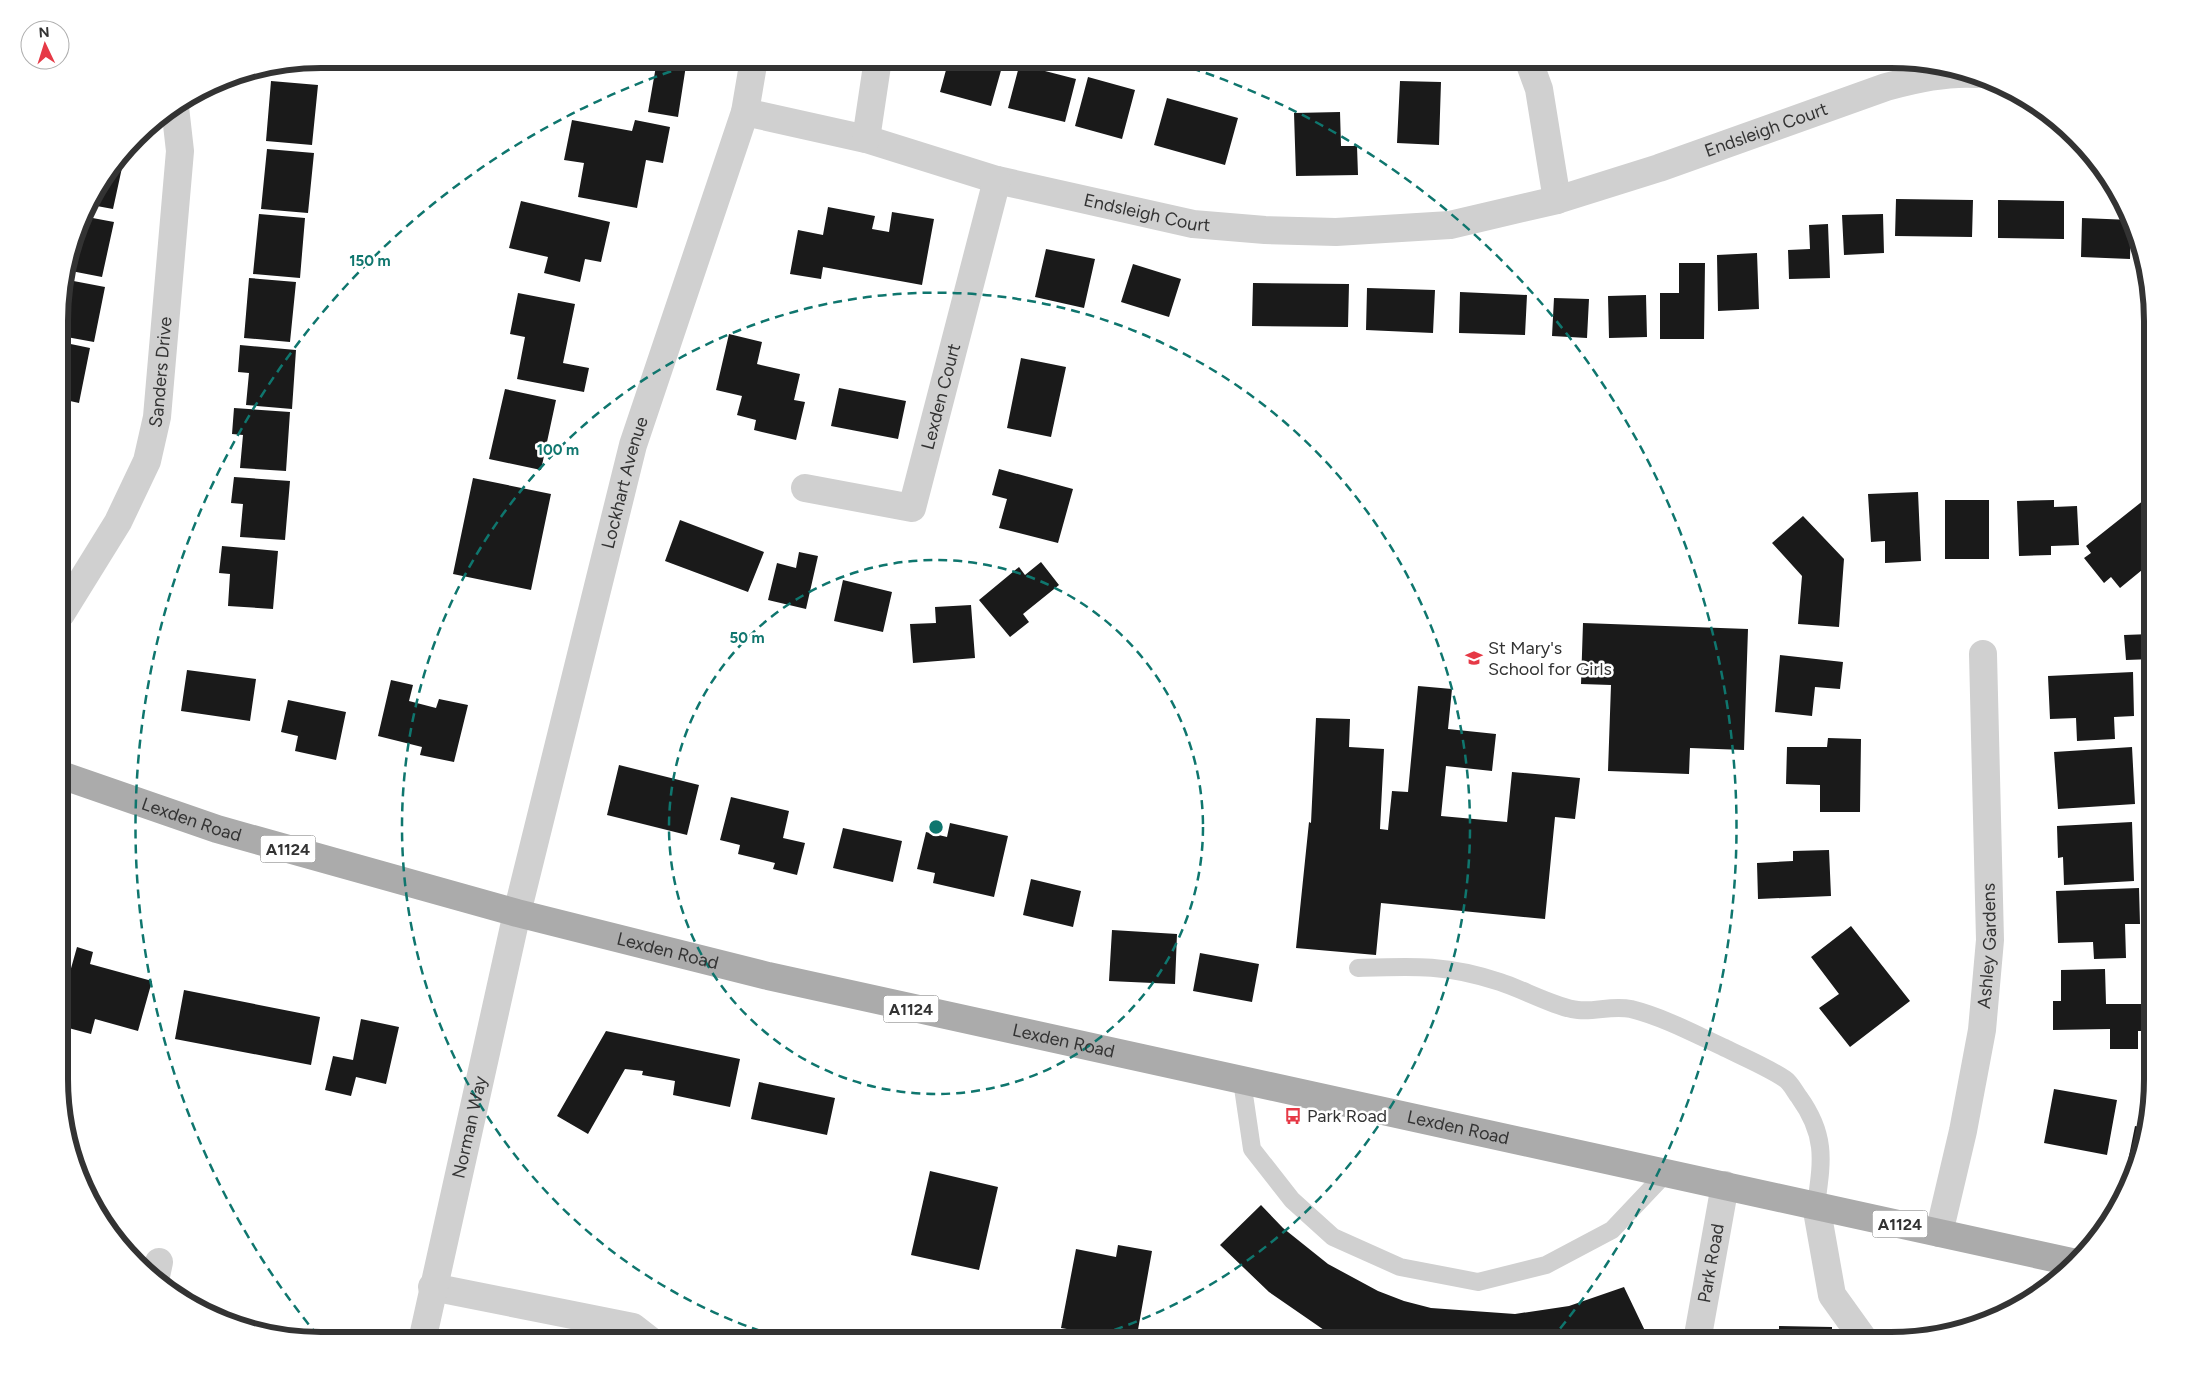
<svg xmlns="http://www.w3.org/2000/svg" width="2212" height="1400" font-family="Figtree,sans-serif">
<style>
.building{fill:#1a1a1a}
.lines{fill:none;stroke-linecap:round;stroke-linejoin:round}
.lane{stroke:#d0d0d0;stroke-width:18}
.street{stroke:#d0d0d0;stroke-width:28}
.primary{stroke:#ababab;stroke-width:28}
.ring{fill:none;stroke:#0f766e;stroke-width:2.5;stroke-dasharray:9 6}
.labels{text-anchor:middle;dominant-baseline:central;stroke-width:5;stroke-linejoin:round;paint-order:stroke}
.shield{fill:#fff;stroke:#707070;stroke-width:1}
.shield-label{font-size:16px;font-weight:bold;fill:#333}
.street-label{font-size:18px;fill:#333;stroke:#fff}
.poi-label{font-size:18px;fill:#333;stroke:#fff;text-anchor:start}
.rim{fill:none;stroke:#333;stroke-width:6}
.centre{fill:#0f766e;stroke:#fff;stroke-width:2.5}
.ring-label{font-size:15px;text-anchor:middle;font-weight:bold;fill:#0f766e;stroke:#fff;stroke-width:5;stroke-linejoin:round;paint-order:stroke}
</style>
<rect width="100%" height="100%" fill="#fff"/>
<path class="building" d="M625 59H687L678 117 648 112 656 66 625 61Z
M949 59H972L1002 67 991 106 940 92Z
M1021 59H1048L1045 71 1076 79 1065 122 1008 108Z
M1088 77 1135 90 1122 139 1075 126Z
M271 81 318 85 312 145 266 141Z
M1400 81 1441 82 1439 145 1397 143Z
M1167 98 1238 118 1225 165 1154 145Z
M1340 112 1341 146H1357L1358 175 1296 176 1294 113Z
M572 120 632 131 635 120 670 127 663 163 646 160 637 208 578 197 584 163 564 160Z
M267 149 314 153 308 213 261 209Z
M125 154 113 209 86 204Z
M1896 199 1973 200 1972 237 1895 236Z
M1998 200 2064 201V239L1998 238Z
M521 201 610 222 601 262 585 259 580 282 544 273 548 257 509 248Z
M828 207 875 216 872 229 889 232 892 212 934 219 922 285 823 267 821 279 790 274 798 230 823 235Z
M259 214 305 218 300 278 253 274Z
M1883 214 1884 253 1844 255 1842 215Z
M82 216 114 222 102 277 66 270Z
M2082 218 2131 220 2130 259 2081 257Z
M1828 224 1830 278 1789 279 1788 250 1810 249 1809 225Z
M1046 249 1095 259 1084 308 1035 297Z
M1757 253 1759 309 1718 311 1717 255Z
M1679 263H1705L1704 339H1660V293H1679Z
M1133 264 1181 279 1169 317 1121 302Z
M249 278 296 282 290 342 244 338Z
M63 279 105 287 94 342 61 336V287Z
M1253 283 1349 284 1348 327 1252 326Z
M1367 288 1435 290 1433 333 1366 330Z
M1460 292 1527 295 1525 335 1459 333Z
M518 293 575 304 563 363 589 368 584 392 517 379 525 337 510 334Z
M1646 295 1647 337 1609 338 1608 296Z
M1554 298 1589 299 1587 338 1552 336Z
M729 334 762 342 757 364 800 374 794 400 805 402 796 440 754 430 756 420 737 415 742 396 716 390Z
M61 342 90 348 79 403 61 399Z
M240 345 296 350 292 409 246 405 249 373 238 372Z
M1021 358 1066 367 1051 437 1007 428Z
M839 388 906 401 898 439 831 426Z
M505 389 556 400 541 470 489 459Z
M61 408 68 409 62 433H61Z
M234 408 290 412 286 471 240 468 243 435 232 434Z
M999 469 1073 489 1058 543 999 528 1007 499 992 495Z
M234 477 290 481 285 540 240 537 243 504 231 503Z
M473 478 551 494 531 590 453 574Z
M1918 492 1921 561 1885 563V541L1871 542 1868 494Z
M2149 496 2153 501V538L2150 541 2153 545V561L2120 588 2111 577 2104 583 2084 558 2091 553 2086 546Z
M1945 500H1989V559H1945Z
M2054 500V507L2077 506 2079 545 2051 546V555L2019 556 2017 501Z
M1803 516 1844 559 1839 627 1798 624 1802 576 1772 543Z
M680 520 764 552 748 592 665 561Z
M222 546 278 551 273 609 228 606 230 574 219 573Z
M799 552 818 556 806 609 768 600 777 563 796 568Z
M1041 562 1059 585 1023 614 1029 622 1010 637 979 600 1019 567 1025 575Z
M843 580 892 592 883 632 834 621Z
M2149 591H2153V659L2126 660 2124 635 2151 634Z
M971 605 975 658 913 663 910 624 936 623 935 607Z
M1583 623 1748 629 1744 750 1690 748 1689 774 1608 771 1611 685 1581 684Z
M1780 655 1843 662 1840 689 1815 687 1812 716 1775 712Z
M187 670 256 679 250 721 181 711Z
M2133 672 2134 716 2114 717 2115 739 2077 741 2076 718 2050 719 2048 676Z
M391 680 413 685 409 701 436 708 439 699 468 705 454 762 420 755 422 747 378 736Z
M1418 686 1452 689 1448 729 1496 734 1492 771 1446 766 1441 816 1507 822 1512 772 1580 778 1575 819 1555 817 1545 919 1381 903 1376 955 1296 948 1309 822 1311 823 1316 718 1350 719 1349 747 1384 749 1380 829 1388 830 1392 791 1408 792Z
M288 700 346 712 336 760 295 751 298 736 281 732Z
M1828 738 1861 739 1860 812H1820V785L1786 784 1787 747H1827Z
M2132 747 2135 804 2058 809 2054 752Z
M619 765 699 785 687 835 607 815Z
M731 797 789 811 783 838 805 843 797 875 773 869 775 863 738 854 740 845 720 840Z
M2132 822 2134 881 2064 885 2063 857 2058 858 2057 826Z
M950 823 1008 836 994 897 933 883 935 873 917 869 926 832 947 837Z
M843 828 902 841 893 882 833 868Z
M1829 850 1831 896 1758 899 1757 863 1793 861V851Z
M1031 879 1081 891 1073 927 1023 915Z
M2139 888 2140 924H2125L2126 958 2094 959 2093 942 2058 943 2056 891Z
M1851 926 1910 1001 1850 1047 1819 1008 1839 994 1811 957Z
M1112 930 1177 934 1175 984 1109 981Z
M77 947 93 952 90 964 152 981 138 1031 95 1019 91 1034 61 1026V1004Z
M1200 953 1259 964 1252 1002 1193 991Z
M2105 969 2106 1004H2153V1031H2138V1049H2110V1029L2053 1030V1001H2061V970Z
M184 990 320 1017 311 1065 175 1039Z
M361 1019 399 1027 386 1084 356 1077 351 1096 325 1090 333 1056 353 1060Z
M606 1031 740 1059 730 1107 673 1095 675 1081 642 1075 643 1071 625 1069 588 1134 557 1116Z
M759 1082 835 1098 827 1135 751 1119Z
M2054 1089 2117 1100 2107 1155 2044 1143Z
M2135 1126 2146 1128 2137 1168 2127 1166Z
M930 1171 998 1187 979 1270 911 1255Z
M1261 1205 1283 1228 1328 1264 1378 1291 1404 1301 1431 1308 1515 1314 1569 1306 1624 1287 1647 1335 1631 1341H1350L1324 1330 1269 1292 1220 1245Z
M1118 1245 1152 1251 1136 1341 1061 1328 1076 1249 1116 1257Z
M1779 1326 1832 1327V1341H1779Z"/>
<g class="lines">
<path class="lane" d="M1358 968C1412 966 1447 964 1500 982 1522 989 1557 1008 1578 1010 1596 1012 1612 1005 1631 1009 1663 1017 1695 1034 1725 1048 1745 1058 1767 1067 1785 1079 1791 1083 1795 1092 1799 1097 1827 1136 1822 1161 1816 1205
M1242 1081 1252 1149 1292 1200 1333 1237 1400 1267 1478 1282 1546 1265 1612 1230 1665 1174"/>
<g class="street">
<path d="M1528 59 1539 89 1557 200"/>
<path id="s1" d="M745 112 866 139 997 180 1193 224 1265 230 1336 232 1450 225 1557 200 1659 168 1886 87C1916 79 1946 72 1977 74"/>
<path d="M866 139 878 59"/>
<path id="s2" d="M805 488 912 508 997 180"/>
<path id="s3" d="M61 614 118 522 147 461 157 417 180 151 175 107"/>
<path d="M1816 1205 1832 1295 1865 1341"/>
<path id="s4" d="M1939 1233 1963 1131 1982 1030 1990 940 1983 654"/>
<path d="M155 1281 159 1262"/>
<path d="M432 1287 633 1327 651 1341"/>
<path id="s5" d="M422 1341 517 913 633 445 745 112 754 59"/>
<path id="s6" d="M1697 1341 1725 1185"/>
</g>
<path class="primary" id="s7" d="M61 775 217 829 517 913 768 976 2076 1263"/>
</g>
<g class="ring">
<circle cx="936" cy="827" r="267"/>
<path d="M789 1340A534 534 0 1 1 1083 1340"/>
<path d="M318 1336A801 801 0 0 1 709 59M1163 59A801 801 0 0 1 1554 1336"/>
</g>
<defs>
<g id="school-bare" transform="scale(1.35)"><path d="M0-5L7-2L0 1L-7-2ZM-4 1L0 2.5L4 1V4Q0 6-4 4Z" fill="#e63946" stroke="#fff" stroke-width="2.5" paint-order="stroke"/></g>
<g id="bus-bare" transform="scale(1.35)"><path d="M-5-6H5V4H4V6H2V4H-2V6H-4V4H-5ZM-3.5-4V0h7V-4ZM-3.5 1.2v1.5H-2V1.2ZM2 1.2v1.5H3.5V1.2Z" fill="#e63946" stroke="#fff" stroke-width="2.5" paint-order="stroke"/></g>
</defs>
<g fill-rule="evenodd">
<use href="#school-bare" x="1474" y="658"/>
<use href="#bus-bare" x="1293" y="1116"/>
</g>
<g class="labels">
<g class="shield">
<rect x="260.5" y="835.5" width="55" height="27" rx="4"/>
<rect x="883.5" y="995.5" width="55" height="27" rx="4"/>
<rect x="1872.5" y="1210.5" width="55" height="27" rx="4"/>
</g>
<g class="shield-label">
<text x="288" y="849">A1124</text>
<text x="911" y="1009">A1124</text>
<text x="1900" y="1224">A1124</text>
</g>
<g class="street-label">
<text stroke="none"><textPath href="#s1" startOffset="1050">Endsleigh Court</textPath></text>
<text stroke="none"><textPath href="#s1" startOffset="415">Endsleigh Court</textPath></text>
<text stroke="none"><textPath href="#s3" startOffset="266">Sanders Drive</textPath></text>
<text stroke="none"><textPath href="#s2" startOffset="224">Lexden Court</textPath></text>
<text stroke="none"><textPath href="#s5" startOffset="882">Lockhart Avenue</textPath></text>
<text stroke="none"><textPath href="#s7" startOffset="138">Lexden Road</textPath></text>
<text stroke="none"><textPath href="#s4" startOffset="292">Ashley Gardens</textPath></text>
<text stroke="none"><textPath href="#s7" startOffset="632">Lexden Road</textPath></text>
<text stroke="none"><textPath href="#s7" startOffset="1038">Lexden Road</textPath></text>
<text stroke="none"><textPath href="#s5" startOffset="219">Norman Way</textPath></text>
<text stroke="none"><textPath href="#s7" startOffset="1442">Lexden Road</textPath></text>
<text stroke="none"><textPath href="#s6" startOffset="79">Park Road</textPath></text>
</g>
<g class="poi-label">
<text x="1488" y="648">St Mary's<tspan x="1488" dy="21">School for Girls</tspan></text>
<text x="1307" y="1116">Park Road</text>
</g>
</g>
<path d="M0 0H2212V1400H0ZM321 68H1891A253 253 0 0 1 2144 321V1079A253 253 0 0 1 1891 1332H321A253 253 0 0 1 68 1079V321A253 253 0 0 1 321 68Z" fill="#fff" fill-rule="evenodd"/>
<path class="rim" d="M321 68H1891A253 253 0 0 1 2144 321V1079A253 253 0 0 1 1891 1332H321A253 253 0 0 1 68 1079V321A253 253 0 0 1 321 68Z"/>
<circle cx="936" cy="827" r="8" class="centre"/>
<g class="ring-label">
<text x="370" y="266">150 m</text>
<text x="558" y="455">100 m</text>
<text x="747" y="643">50 m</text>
</g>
<g transform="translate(45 45) rotate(356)"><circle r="24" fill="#ffffff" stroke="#adadad"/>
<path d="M0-4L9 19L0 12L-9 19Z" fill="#e63946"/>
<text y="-8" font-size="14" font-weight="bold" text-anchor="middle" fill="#333333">N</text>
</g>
</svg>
